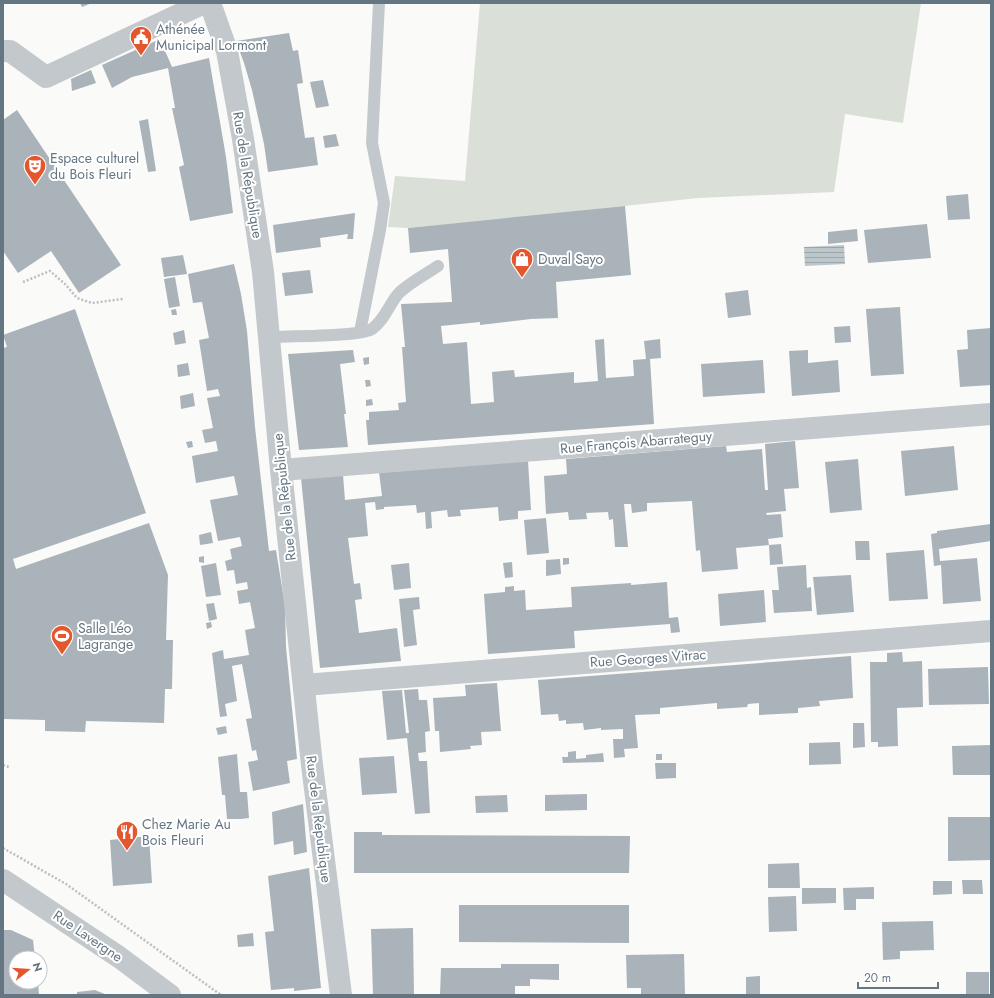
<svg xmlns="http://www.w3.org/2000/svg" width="994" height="998" font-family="Jost,sans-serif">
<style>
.green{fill:#dadfd7}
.water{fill:url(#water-rules)}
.building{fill:#aab3b9}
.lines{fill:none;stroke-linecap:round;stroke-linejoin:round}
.path{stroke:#bbbfc2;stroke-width:2.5;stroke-dasharray:2 2;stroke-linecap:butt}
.lane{stroke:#c3c8cc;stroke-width:12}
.street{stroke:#c3c8cc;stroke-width:22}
.labels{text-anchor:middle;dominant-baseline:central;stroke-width:4;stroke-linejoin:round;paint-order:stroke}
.poi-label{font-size:14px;fill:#657683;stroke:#fff;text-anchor:start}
.street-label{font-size:14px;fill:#657683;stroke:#fff}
</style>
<defs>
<pattern id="water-rules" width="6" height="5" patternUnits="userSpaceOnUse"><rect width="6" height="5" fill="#bbc7cb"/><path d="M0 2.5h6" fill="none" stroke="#9ca6aa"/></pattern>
</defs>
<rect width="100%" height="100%" fill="#fafaf8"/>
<path class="green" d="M480 3H921L903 123 845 114 834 192 698 198 514 218 408 228 388 227 395 176 465 181Z"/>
<path class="water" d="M844 245 845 264 805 266 804 247Z"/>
<path class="building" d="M80 3H92L82 7Z
M289 33 293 51 298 50 303 83 297 84 305 138 314 137 318 165 268 172 264 144 252 90 244 63 236 41Z
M160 39 172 67 209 58 226 157 233 213 190 221 179 167 184 165 172 108H175L168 68 132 77 112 88 102 65Z
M91 70 96 83 72 91 71 79Z
M323 80 329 106 316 108 310 82Z
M17 110 121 265 79 293 51 251 18 273 3 251V120Z
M148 119 156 171 148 172 139 121Z
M336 134 339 146 325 148 323 136Z
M968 194 970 219 948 220 946 196Z
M625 206 631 275 556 282 558 318 531 319 480 325V322L441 326 443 344 467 342 471 404 494 402 492 372 514 370 515 377 574 372V383L598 381 595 340 604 339 606 378 634 376 633 360 646 359 644 341 660 339 661 358 650 359 654 424 368 445 366 420H369V412L399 410 398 403 406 402 402 347H405L401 304 452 302 448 249 410 253 408 228Z
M355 213 353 239H347L348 234 320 238 321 247 276 253 273 225Z
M927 224 931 258 868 263 864 230Z
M857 229 858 241 828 244V232Z
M183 255 187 274 164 277 161 258Z
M234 264 241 294 247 331 255 427 269 551 276 550 285 606 286 647 297 759 287 761 290 783 253 791 248 762 258 760 256 750 252 751 246 719 252 718 242 664 232 666 237 701 225 704 227 716 220 717 212 653 223 650 224 659 249 655 245 630 255 628 250 602 239 604 237 591 248 589 247 582 236 584 234 570 227 571 225 561 232 559 230 549 242 546 240 537 218 541 210 500 238 495 234 476 196 483 192 456 218 451 216 441 205 443 202 430 213 428 207 398 220 396 218 389 207 391 199 340 209 338 202 302 193 303 188 274Z
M310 270 313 293 285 296 282 273Z
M175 277 180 306 169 308 164 279Z
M748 290 751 315 728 318 725 293Z
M900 307 904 374 871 376 866 309Z
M75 309 146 513 13 559 16 569 149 523 168 575 166 640H173L172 689H165L164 723 86 721 85 732 45 731V720L3 719V348L7 347 3 335Z
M176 309 177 315H172L171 310Z
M850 326 851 342 835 343 834 327Z
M991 328V385L960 387 957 350 968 349 967 330Z
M184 330 186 343 175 345 173 333Z
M353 350 355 362 340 364 346 414H344L348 447 299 450 288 354Z
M808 350V363L838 360 840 392 792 396 789 351Z
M369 357V364L364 365 363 358Z
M763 360 765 393 703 397 701 364Z
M188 363 190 375 178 377 177 365Z
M365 380H370L371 386 366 387Z
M193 393 195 406 181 409 180 396Z
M372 399 373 405 366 406V400Z
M192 441 193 447 188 448 186 442Z
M795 441 799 488 784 489 786 511 766 513 767 515 781 514 783 537 768 539 769 545 736 548 738 569 702 572 700 550 696 551 692 501 647 503V511L632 513 631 504H624L628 547H615L613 519 609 520 608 512 586 513 587 519 569 520 568 512 546 514 544 476 567 474 566 459 726 446 727 452 762 449 765 490H768L765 444Z
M954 446 958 490 905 496 901 451Z
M858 459 862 510 830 513 825 462Z
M528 461 531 510 518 511V519L499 521 498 507 460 510 461 516 448 517 447 510 431 512 432 528 426 529 425 512 417 513 416 505 384 507V509L376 510 375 502 365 503 368 536 348 538 354 584 360 583 362 599 355 600 359 633 397 628 401 661 320 668 301 478 343 475 345 500 382 496 379 472Z
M546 518 549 553 527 555 524 520Z
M991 524V541L939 549 940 561 977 558 981 601 943 604 941 565 934 566 931 534 937 533V531Z
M211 532 213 543 200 545 199 535Z
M855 541H869L870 560H856Z
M781 544 783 564 770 565 769 545Z
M924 550 928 599 889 601 886 553Z
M204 556V563L199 562V557Z
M563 558H569V564L563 565Z
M560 559 561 574 546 576V560Z
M512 562 513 577 505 578 503 563Z
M216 563 221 595 206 597 201 566Z
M409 563 411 588 394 590 391 565Z
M806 565 807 588 811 587 812 611 774 613 772 590H779L777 567Z
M851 575 854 612 817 615 813 577Z
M667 582 669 618 678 617 680 632 671 633 670 624 574 631 575 648 488 654 484 594 505 592V587L514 586V591L525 590 526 610 572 607 571 587 631 583V585Z
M764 590 766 622 720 626 718 594Z
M419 597 420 609 413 610 417 645 404 647 399 599Z
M214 603 217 619 209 621 206 604Z
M211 622 212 627 207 629 206 623Z
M902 652 903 662 922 661 923 707 897 708 898 746 878 747V742H871L870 662H887V653Z
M851 656 853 698 819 701 820 706 798 708V713L759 715V703L748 704 747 707 717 709V703L660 708V714L635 715 638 748 624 749 625 757 614 758 613 739H623V729L601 730V728L584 730 583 723 566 724V720L559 721 558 714 541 715 538 680Z
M988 667 989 704 929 705 928 669Z
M497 683 501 731 481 732 482 745 470 746 471 749 440 752 439 731H435L433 698 466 696 465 685Z
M418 689 419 700H427L430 731 425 732 426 752 418 753 419 761H427L430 813 415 814 407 738 387 740 382 691 402 690 406 733H409L404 690Z
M853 723H864L865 747 853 748Z
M226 726 227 733 218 735 216 728Z
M840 742 841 764 809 765V743Z
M991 745V775H953L952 746Z
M576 751V759L586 758V755L603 753 604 762 563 763 562 757H568V752Z
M237 754 240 792H247L249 818 241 819H227L225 795H222L218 757Z
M656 754H662V760H656Z
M394 756 397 793 362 795 359 758Z
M655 763H676V778L656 779Z
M587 794V810L545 811V795Z
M507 795 508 812 476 813 475 796Z
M303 804 307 852 294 855 293 841 274 845 272 812Z
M948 817H991V860L948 861Z
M354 832H382V835L630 836 629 873H354Z
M149 836 152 883 113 886 110 840Z
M799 863 800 888H768V864Z
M309 868 321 988 294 991V988L271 990 265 932 274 931 268 876Z
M962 880H982L983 894H963Z
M933 881H952V894L933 895Z
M874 887V899H856V910H844L843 888Z
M802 888H836V903L802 904Z
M796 896 797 931 769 932 768 897Z
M459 905H629V943L459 942Z
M933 921 934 950 900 951V959L883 960 882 922Z
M413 928 414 995H373L371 929Z
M3 930H11L33 940 35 958H16V982H38L39 995H3Z
M253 933 254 946 238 947 237 935Z
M684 954 685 995H641V988H627L626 955Z
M501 964H559V980L530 979V986H515V995H440L441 968H501Z
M966 972H989V995H966Z
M760 976V995H746V977Z
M95 990 107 995H77V992Z"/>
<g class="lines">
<path class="path" d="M23 282 50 271 65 284 77 298 92 303 123 299
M3 765 9 767
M3 848 66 884 221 995"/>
<path class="lane" d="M360 332 380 230 384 203 372 143 379 3
M268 337C287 336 360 337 372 329 386 319 389 303 400 292 411 282 426 274 438 266"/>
<path class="street" d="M210 3 227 51 243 139 263 272 281 470 312 765 341 995
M3 51H10L46 77 204 3
M281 470 991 414
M304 685 991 631
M3 880 119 957 170 995"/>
</g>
<defs>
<g id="civic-pin" transform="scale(1.15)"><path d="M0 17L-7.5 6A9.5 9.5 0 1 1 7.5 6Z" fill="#e4572e" stroke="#fff"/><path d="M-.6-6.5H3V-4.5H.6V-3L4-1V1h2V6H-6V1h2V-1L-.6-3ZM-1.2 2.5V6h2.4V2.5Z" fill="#fff"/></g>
<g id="theatre-pin" transform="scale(1.15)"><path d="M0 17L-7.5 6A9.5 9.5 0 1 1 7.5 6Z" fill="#e4572e" stroke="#fff"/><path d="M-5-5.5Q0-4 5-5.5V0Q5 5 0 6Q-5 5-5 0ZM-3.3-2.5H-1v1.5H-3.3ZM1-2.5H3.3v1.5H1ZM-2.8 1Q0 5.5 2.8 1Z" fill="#fff"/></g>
<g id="shop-pin" transform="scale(1.15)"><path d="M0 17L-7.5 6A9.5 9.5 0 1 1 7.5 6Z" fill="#e4572e" stroke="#fff"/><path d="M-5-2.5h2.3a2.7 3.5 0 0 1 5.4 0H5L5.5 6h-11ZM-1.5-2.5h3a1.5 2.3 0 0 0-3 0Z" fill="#fff"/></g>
<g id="stadium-pin" transform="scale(1.15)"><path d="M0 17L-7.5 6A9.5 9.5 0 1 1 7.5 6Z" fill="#e4572e" stroke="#fff"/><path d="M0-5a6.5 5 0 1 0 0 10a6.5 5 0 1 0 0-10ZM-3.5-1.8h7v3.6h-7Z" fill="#fff"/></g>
<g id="restaurant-pin" transform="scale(1.15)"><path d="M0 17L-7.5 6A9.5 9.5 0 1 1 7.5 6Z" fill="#e4572e" stroke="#fff"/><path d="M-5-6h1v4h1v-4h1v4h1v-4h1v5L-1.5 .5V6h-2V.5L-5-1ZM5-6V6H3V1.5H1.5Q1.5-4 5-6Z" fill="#fff"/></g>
</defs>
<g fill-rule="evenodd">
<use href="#civic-pin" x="141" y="37"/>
<use href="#theatre-pin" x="35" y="166"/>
<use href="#shop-pin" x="522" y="259"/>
<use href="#stadium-pin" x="62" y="636"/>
<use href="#restaurant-pin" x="127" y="832"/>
</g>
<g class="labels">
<g class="poi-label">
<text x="156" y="29">Athénée<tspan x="156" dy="16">Municipal Lormont</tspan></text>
<text x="50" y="158">Espace culturel<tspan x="50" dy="16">du Bois Fleuri</tspan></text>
<text x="538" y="259">Duval Sayo</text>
<text x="78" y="628">Salle Léo<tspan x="78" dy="16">Lagrange</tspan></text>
<text x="142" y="824">Chez Marie Au<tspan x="142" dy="16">Bois Fleuri</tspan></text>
</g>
<g class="street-label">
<text transform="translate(248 175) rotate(81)">Rue de la République</text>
<text transform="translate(636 442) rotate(-5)">Rue François Abarrateguy</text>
<text transform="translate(284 497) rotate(-96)">Rue de la République</text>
<text transform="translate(648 658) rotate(-4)">Rue Georges Vitrac</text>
<text transform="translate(319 819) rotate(83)">Rue de la République</text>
<text transform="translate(88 936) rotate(34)">Rue Lavergne</text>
</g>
</g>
<rect width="994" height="998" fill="none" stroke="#657683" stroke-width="8"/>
<g transform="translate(28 970) rotate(73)"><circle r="19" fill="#ffffff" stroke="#c1c8cd"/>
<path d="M0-3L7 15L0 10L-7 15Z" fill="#e4572e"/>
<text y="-6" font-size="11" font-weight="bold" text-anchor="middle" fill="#657683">N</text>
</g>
<path d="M858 982v6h80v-6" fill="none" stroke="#657683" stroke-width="2"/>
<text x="864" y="982" font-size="12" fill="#657683" stroke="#ffffff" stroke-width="3" paint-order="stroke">20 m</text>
</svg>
